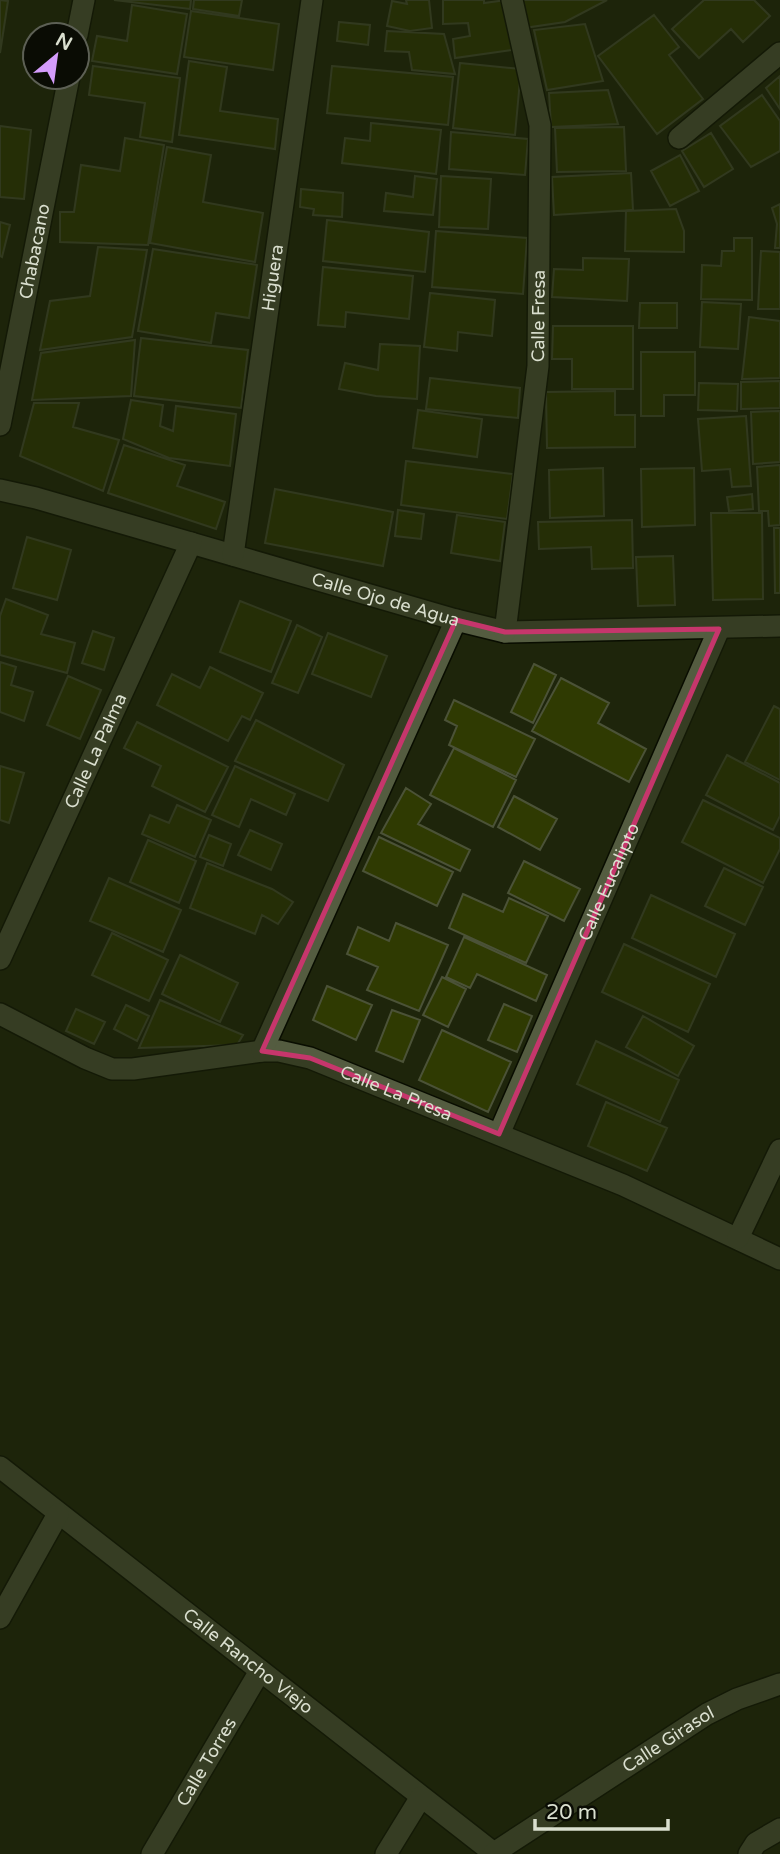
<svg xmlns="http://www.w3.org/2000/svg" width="780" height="1854" font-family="'Varela Round',sans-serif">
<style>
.building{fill:#2f3a02;stroke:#4b5237;stroke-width:2}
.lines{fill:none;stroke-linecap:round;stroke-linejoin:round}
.street-casing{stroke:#090d00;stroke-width:24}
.street{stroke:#545c40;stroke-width:21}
.marked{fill:none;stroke:#c6366c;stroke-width:5;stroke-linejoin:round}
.labels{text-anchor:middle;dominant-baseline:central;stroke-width:5;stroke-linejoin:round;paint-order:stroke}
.street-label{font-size:18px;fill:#dadfcf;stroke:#0a0c04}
</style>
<rect width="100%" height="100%" fill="#1e250b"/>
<path class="building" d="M0 0 8 1 0 53Z
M114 0H191L190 9Z
M194 0H242L239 16 193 9Z
M406 0H429L432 28 410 31 387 26 392 1 407 4Z
M443 0H484V3L506 0 512 50 455 58 453 39 470 36 468 23 443 24Z
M519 0H607L565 22 524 28Z
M704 0H754L770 16 743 42 731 29 699 58 672 29Z
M132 5 187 14 177 74 92 61 97 36 127 41Z
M191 11 279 24 273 70 184 57Z
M654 15 679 47 669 55 703 99 657 134 598 56Z
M339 22 370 25 368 45 337 41Z
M585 24 603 81 547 90 534 30Z
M387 31 444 34 455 74 412 70 409 52 385 51Z
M189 61 227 67 220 111 278 119 275 149 179 135Z
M460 63 521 69 515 135 453 128Z
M93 66 180 78 172 142 140 137 145 103 89 95Z
M332 66 453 77 448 125 327 113Z
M780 76V109L766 88Z
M608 90 618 124 551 127 549 93Z
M762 95 780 121V151L751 167 720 126Z
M371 123 441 130 436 174 342 163 345 138 370 141Z
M0 126 31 130 24 199 0 197Z
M624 127 626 171 557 172 555 128Z
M451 132 528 139 525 175 449 169Z
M711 133 733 169 704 187 682 151Z
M125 138 164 145 148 245 60 242V212H74L81 165 120 171Z
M167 147 211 155 203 202 263 213 255 262 150 243Z
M680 155 699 191 670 206 651 171Z
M631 173 633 210 554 215 552 177Z
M415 176 437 179 433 215 384 211 386 193 413 197Z
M441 176 491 179 488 229 439 227Z
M301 189 343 193 342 217 313 215 314 209 300 207Z
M780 204V248H775L777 224 772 208Z
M676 209 684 231V252L625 251 626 211Z
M327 220 429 232 425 272 323 261Z
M0 222 10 225 2 257 0 256Z
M436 231 527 238 523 294 432 287Z
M734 238H752V300L701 299 702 265 721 266 722 251H734Z
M98 247 147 250 132 337 40 350 50 301 90 296Z
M153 249 257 265 249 318 216 313 211 343 138 331Z
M761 251 780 252V309H758Z
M583 258 629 259 627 301 552 297 554 269 583 270Z
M323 267 413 276 409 319 346 312 345 327 318 325Z
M430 293 495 300 492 336 458 332 457 351 424 347Z
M702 302 741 304 738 349 700 347Z
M640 303H677V328H639Z
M749 317 780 321V378L742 379Z
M553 326H633V389H572V359H552Z
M141 338 248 350 241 408 134 396Z
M135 340 131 396 32 400 41 353Z
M380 344 420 346 417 399 376 396 339 389 345 363 378 370Z
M641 352H695V395H664V416H641Z
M430 378 520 388 518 418 426 409Z
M780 381V408L741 409V382Z
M699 383 738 384 737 411 698 410Z
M615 391V415H635V447L547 448 546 392Z
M131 400 163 405 160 426 173 431 176 406 236 414 230 466 169 458 123 439Z
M34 403H79L73 427 119 440 103 491 20 456Z
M418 410 482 419 477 457 413 448Z
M780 411V462L753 464 751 412Z
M746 416 751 486 732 487 730 469 702 471 698 419Z
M124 445 185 465 177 486 225 502 216 529 108 493Z
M406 461 513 474 507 519 401 505Z
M780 465V525L769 526 768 511H759L757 467Z
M603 468 604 516 550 518 549 470Z
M694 468 695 525 642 527 641 469Z
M275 489 393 512 383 566 265 543Z
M752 494 753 509 729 511 727 497Z
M398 510 424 514 421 539 395 536Z
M711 513H762L763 599 713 600Z
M457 515 505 522 500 561 451 553Z
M632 520 633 568 592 569 591 547 539 549 538 522Z
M774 528H780V593H775Z
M27 537 71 550 57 600 13 588Z
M673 556 675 605 638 606 636 557Z
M6 599 48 615 41 634 75 643 67 673 0 655V616Z
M240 601 291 621 271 672 220 652Z
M297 625 322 637 298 693 272 683Z
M93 631 114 638 104 670 82 663Z
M328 633 387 656 371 697 312 674Z
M0 662 16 667 11 685 33 692 24 721 0 712Z
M534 664 556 675 533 723 511 712Z
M210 667 263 693 250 720 242 716 228 741 157 705 172 674 200 688Z
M68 676 101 690 80 739 47 725Z
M561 678 609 703 598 723 646 749 629 782 532 731Z
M454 700 535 739 516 777 449 745 457 726 445 720Z
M774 706 780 709V780L745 762Z
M256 720 344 765 328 801 235 761Z
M137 722 228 767 205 812 152 786 161 766 124 748Z
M454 748 516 780 493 827 430 795Z
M727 755 780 783V816L773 830 706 795Z
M0 766 24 773 9 823 0 820Z
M235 766 295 794 286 815 251 799 239 827 212 815Z
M406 788 431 804 418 824 470 850 460 871 381 833Z
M514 796 557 819 540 850 498 827Z
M703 800 780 838V849L763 883 682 842Z
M177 805 211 820 195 857 142 834 150 815 169 823Z
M250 830 282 844 271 870 238 855Z
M209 835 231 844 223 866 200 857Z
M379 837 453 872 437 906 363 871Z
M148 840 196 861 179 903 130 882Z
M524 861 580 889 564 921 508 893Z
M207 863 272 889 293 902 278 924 262 915 255 934 190 908Z
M724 868 763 887 745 925 705 906Z
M109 878 181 910 163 952 90 921Z
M463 894 503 912 509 898 548 916 526 963 449 928Z
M651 895 735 934 716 977 632 938Z
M396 923 448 945 419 1011 367 990 378 967 347 954 358 927 389 941Z
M112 933 168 960 149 1001 92 975Z
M464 937 547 975 536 1001 477 974 470 988 446 977Z
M624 944 710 984 688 1032 602 992Z
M180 955 238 983 220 1022 162 994Z
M442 977 466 989 448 1027 423 1015Z
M327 986 372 1005 356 1040 313 1020Z
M160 1000 243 1035 237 1045 139 1048Z
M504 1004 532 1016 517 1052 488 1040Z
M126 1005 149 1016 137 1041 114 1029Z
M76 1009 105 1022 94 1044 66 1031Z
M392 1010 420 1020 403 1062 376 1051Z
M643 1016 694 1046 678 1076 626 1047Z
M442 1030 511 1062 488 1112 419 1080Z
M596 1041 679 1080 660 1122 577 1084Z
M606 1102 667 1128 647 1171 588 1146Z"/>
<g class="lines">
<g class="street-casing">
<g id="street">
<path d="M77 35 84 0"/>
<path d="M679 138 780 53"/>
<path id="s1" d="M0 425 69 77"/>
<path id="s2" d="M0 490 36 498 456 620 505 632 780 626"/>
<path id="s3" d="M233 555 312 0"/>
<path id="s4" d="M505 632 538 366 540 125 512 0"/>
<path id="s5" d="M0 959 191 543"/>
<path id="s6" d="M0 1014 85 1058 112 1069H133L262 1051H279L310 1058 623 1185 780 1259"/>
<path d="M262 1051 456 620"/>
<path id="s7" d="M499 1134 719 629"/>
<path d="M738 1238 780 1150"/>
<path id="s8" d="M0 1467 495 1854"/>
<path d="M0 1618 58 1514"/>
<path id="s9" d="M494 1853 707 1714 737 1699 780 1684"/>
<path id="s10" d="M152 1854 260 1671"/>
<path d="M386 1854 421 1797"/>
<path d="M749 1854 756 1843 780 1829"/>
</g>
</g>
<use href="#street" class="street"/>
</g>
<path d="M0 0H780V1854H0ZM456 620 505 632 719 629 499 1134 310 1058 262 1051Z" fill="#1e250b" fill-opacity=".55" fill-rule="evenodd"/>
<path class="marked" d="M456 620 505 632 719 629 499 1134 310 1058 262 1051Z"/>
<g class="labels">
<g class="street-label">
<text stroke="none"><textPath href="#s1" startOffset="177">Chabacano</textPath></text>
<text stroke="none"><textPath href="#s3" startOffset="280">Higuera</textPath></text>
<text stroke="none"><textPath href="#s4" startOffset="318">Calle Fresa</textPath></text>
<text stroke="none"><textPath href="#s2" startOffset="401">Calle Ojo de Agua</textPath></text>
<text stroke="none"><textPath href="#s5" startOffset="229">Calle La Palma</textPath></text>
<text stroke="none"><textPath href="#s7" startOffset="275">Calle Eucalipto</textPath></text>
<text stroke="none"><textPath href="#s6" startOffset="418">Calle La Presa</textPath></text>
<text stroke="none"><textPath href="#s8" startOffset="315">Calle Rancho Viejo</textPath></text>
<text stroke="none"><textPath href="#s9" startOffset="208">Calle Girasol</textPath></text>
<text stroke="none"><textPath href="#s10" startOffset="107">Calle Torres</textPath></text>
</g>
</g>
<g transform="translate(56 56) rotate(29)"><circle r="33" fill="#0a0c04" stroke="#5d6055" stroke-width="2"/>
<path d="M0-5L12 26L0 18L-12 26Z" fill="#d49cfb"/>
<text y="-10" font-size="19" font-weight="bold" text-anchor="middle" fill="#dadfcf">N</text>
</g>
<path d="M535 1819v10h133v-10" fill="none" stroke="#dadfcf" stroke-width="3.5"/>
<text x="546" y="1819" font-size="21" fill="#dadfcf" stroke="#0a0c04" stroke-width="5" paint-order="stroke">20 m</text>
</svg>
